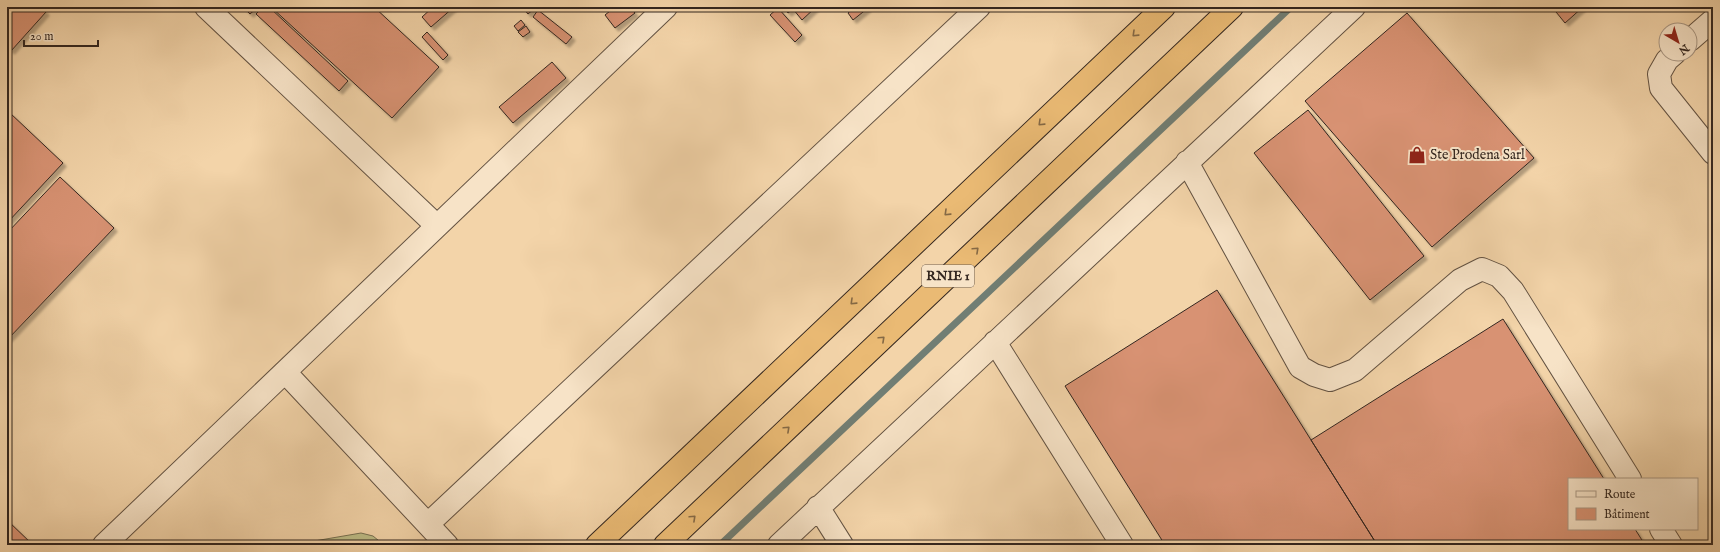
<svg xmlns="http://www.w3.org/2000/svg" width="1720" height="552" font-family="'IM FELL English',serif">
<style>
.green{fill:#bdbc86;stroke:#787152}
.lines{fill:none;stroke-linecap:round;stroke-linejoin:round}
.stream{stroke:#717e74;stroke-width:7}
.building{fill:#d89273;stroke:#33261f;filter:url(#shadow)}
.minor-casing{stroke:#635242;stroke-width:24}
.highway-casing{stroke:#33261f;stroke-width:24}
.minor{stroke:#f7e3c7;stroke-width:22}
.highway{stroke:#eaba74;stroke-width:22}
.oneway{stroke:#856945}
.labels{text-anchor:middle;dominant-baseline:central;stroke-width:4;stroke-linejoin:round;paint-order:stroke}
.shield{fill:#f7e3c7;stroke:#6e5f51;stroke-width:1}
.shield-label{font-size:13px;font-weight:bold;fill:#33261f}
.poi-label{font-size:14px;fill:#33261f;stroke:#f7e3c7;text-anchor:start}
</style>
<defs>
<filter id="shadow"><feDropShadow dx="3.5" dy="3.5" stdDeviation="1" flood-color="#0004"/></filter>
</defs>
<rect width="100%" height="100%" fill="#f3d4a9"/>
<filter id="stains"><feTurbulence type="fractalNoise" baseFrequency=".005" numOctaves="4"/><feColorMatrix values="0 0 0 0 .2 0 0 0 0 .09 0 0 0 0 .02 0 0 0 .5 -.17"/></filter>
<radialGradient id="worn" r=".72"><stop offset=".6" stop-color="#630" stop-opacity="0"/><stop offset="1" stop-color="#630" stop-opacity=".3"/></radialGradient>
<path class="green" d="M361 533 373 536 384 545H291Z"/>
<g class="lines">
<path class="stream" d="M720 545 1291 7"/>
</g>
<path class="building" d="M7 7H41L46 12 11 51 7 47Z
M243 7H258L250 14Z
M263 7H269L348 81 339 91 256 14Z
M271 7H374L439 67 392 118Z
M433 7H454L431 27 422 17Z
M524 7H534L535 8 528 14 523 8Z
M615 7H630L635 13 615 28 605 15Z
M783 7H816L802 20 793 9 788 13Z
M855 7H867L868 8 853 20 848 13Z
M1552 7H1583L1565 23Z
M778 8 802 35 795 42 770 15Z
M538 10 572 37 566 44 533 17Z
M1407 13 1534 158 1432 247 1305 101Z
M521 20 525 25 518 31 514 26Z
M526 26 530 32 523 37 518 32Z
M427 32 448 55 443 60 422 37Z
M552 62 566 78 513 123 499 107Z
M1308 110 1424 256 1370 300 1254 153Z
M10 113 63 163 7 223V115Z
M60 177 114 228 8 339 7 233Z
M1217 290 1311 440 1376 543 1372 545H1165L1065 386Z
M1503 319 1604 479H1569V529H1635L1645 545H1372L1376 543 1311 440Z
M7 520 33 545H7Z"/>
<g class="lines">
<g class="minor-casing">
<path id="minor" d="M206 7 437 226
M1690 40 1713 20
M1674 54 1667 60 1659 74 1661 88 1713 153
M1187 162 1300 367 1314 375 1330 380 1355 370 1460 280 1482 269 1499 276 1513 291 1630 479
M995 342 1122 545
M285 372 447 545
M818 507 842 545
M428 524 979 7
M1661 529 1671 545
M104 545 666 7
M779 545 1354 7"/>
</g>
<g class="highway-casing">
<path id="highway" d="M597 545 1164 7
M665 545 1232 7"/>
</g>
<use href="#minor" class="minor"/>
<use href="#highway" class="highway"/>
</g>
<defs><path id="oneway-chevron" d="M-2-3.5L2.5 0L-2 3.5" fill="none" stroke-width="1.6" stroke-linecap="round" stroke-linejoin="round"/></defs>
<g class="oneway">
<use href="#oneway-chevron" transform="translate(1135 34) rotate(136)"/>
<use href="#oneway-chevron" transform="translate(1041 123) rotate(136)"/>
<use href="#oneway-chevron" transform="translate(947 213) rotate(136)"/>
<use href="#oneway-chevron" transform="translate(976 250) rotate(-43)"/>
<use href="#oneway-chevron" transform="translate(853 302) rotate(136)"/>
<use href="#oneway-chevron" transform="translate(882 339) rotate(-43)"/>
<use href="#oneway-chevron" transform="translate(787 429) rotate(-43)"/>
<use href="#oneway-chevron" transform="translate(693 518) rotate(-43)"/>
</g>
<defs>
<g id="shop-bare" transform="scale(1.38)"><path d="M-5-2.5h2.3a2.7 3.5 0 0 1 5.4 0H5L5.5 6h-11ZM-1.5-2.5h3a1.5 2.3 0 0 0-3 0Z" fill="#8f2418" stroke="#f7e3c7" stroke-width="2.5" paint-order="stroke"/></g>
</defs>
<g fill-rule="evenodd">
<use href="#shop-bare" x="1417" y="155"/>
</g>
<g class="labels">
<rect class="shield" x="922" y="265" width="52" height="22" rx="3"/>
<g class="shield-label">
<text x="948" y="276">RNIE 1</text>
</g>
<g class="poi-label">
<text x="1430" y="155">Ste Prodena Sarl</text>
</g>
</g>
<rect width="1720" height="552" fill="none" stroke="#f3d4a9" stroke-width="24"/>
<rect x="8" y="8" width="1704" height="536" fill="none" stroke="#33261f" stroke-width="2"/>
<rect x="12" y="12" width="1696" height="528" fill="none" stroke="#33261f"/>
<rect x="1568" y="478" width="130" height="52" fill="#f7e3c7" stroke="#a99784"/>
<rect x="1576" y="491" width="20" height="6" fill="#f7e3c7" stroke="#a99784"/>
<text x="1604" y="498" font-size="12" fill="#33261f">Route</text>
<rect x="1576" y="508" width="20" height="12" fill="#d89273" stroke="#a99784"/>
<text x="1604" y="518" font-size="12" fill="#33261f">Bâtiment</text>
<g transform="translate(1678 42) rotate(142)"><circle r="19" fill="#f7e3c7" stroke="#a99784"/>
<path d="M0-3L7 15L0 10L-7 15Z" fill="#8f2418"/>
<text y="-6" font-size="11" font-weight="bold" text-anchor="middle" fill="#33261f">N</text>
</g>
<path d="M24 40v6h74v-6" fill="none" stroke="#33261f" stroke-width="2"/>
<text x="30" y="40" font-size="12" fill="#33261f" stroke="#f7e3c7" stroke-width="3" paint-order="stroke">20 m</text>
<rect width="100%" height="100%" filter="url(#stains)"/>
<rect width="100%" height="100%" fill="url(#worn)"/>
</svg>
